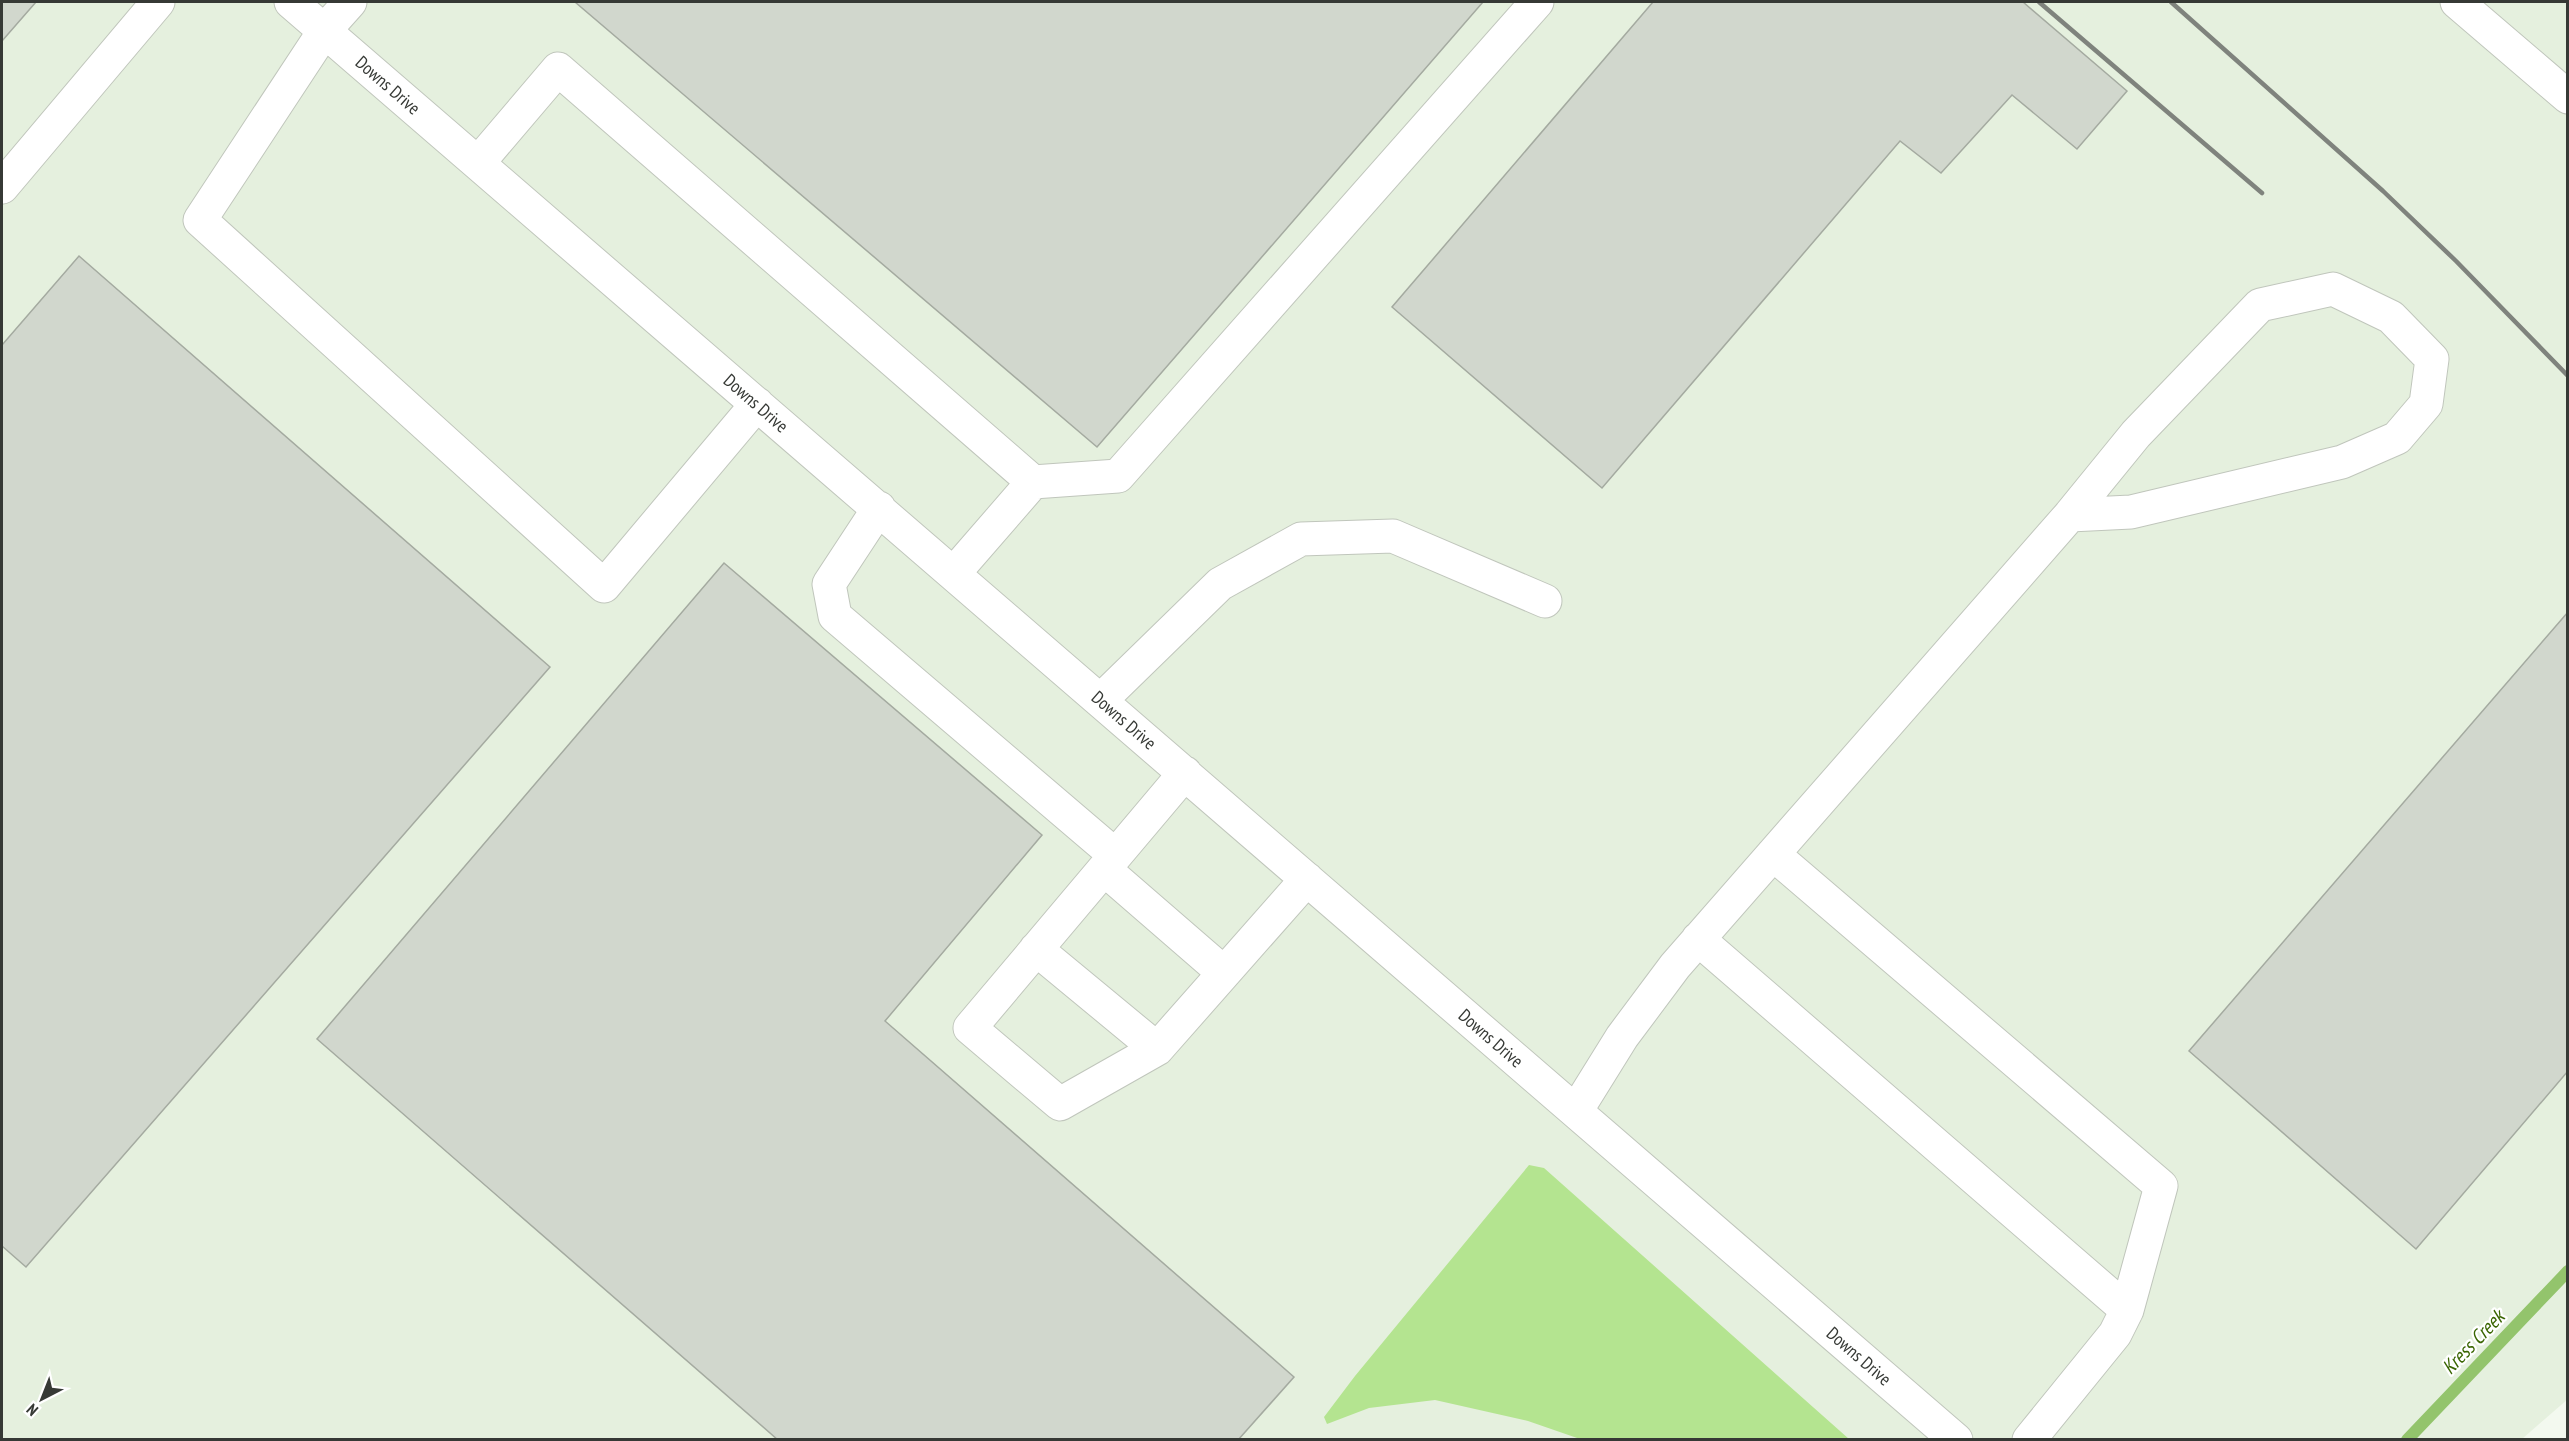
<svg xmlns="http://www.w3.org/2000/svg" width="2569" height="1441" font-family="'PT Sans Narrow',sans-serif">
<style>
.built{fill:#e5f0de}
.green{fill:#b4e490}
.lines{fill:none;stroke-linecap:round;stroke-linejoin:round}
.stream{stroke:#93c46c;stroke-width:12}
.building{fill:#d1d7cd;stroke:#a4aaa0;stroke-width:1.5}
.minor-casing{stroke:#c0c6bc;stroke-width:35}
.minor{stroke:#fff;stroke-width:33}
.rail{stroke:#7f837d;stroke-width:4.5}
.labels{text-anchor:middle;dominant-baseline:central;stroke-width:4.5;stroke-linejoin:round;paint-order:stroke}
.street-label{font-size:18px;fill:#363935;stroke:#fff}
.water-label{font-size:20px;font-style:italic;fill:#3a6603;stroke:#fff}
</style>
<rect width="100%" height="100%" fill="#f3f9ef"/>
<path class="built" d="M2 2H2567L2568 1399 2522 1439 2 1440Z"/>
<path class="green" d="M1529 1165 1544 1168 1849 1439H1580L1528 1421 1435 1400 1369 1408 1327 1424 1324 1417 1355 1376Z"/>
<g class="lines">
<path class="stream" d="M2407 1440 2568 1271"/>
</g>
<path class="building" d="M2 2H36L2 41Z
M575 2H1483L1097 447Z
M1653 2H2023L2127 91 2077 149 2012 95 1941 173 1900 141 1602 488 1392 307Z
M79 256 550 667 26 1267 2 1246V345Z
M724 563 1042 835 885 1021 1294 1377 1238 1440H778L317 1039Z
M2568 612V1071L2416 1249 2189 1051Z"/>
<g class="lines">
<g class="minor-casing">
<path id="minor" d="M291 2 1956 1440
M350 2 325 30 200 220 604 586 757 404
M2457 2 2568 97
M478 163 558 69 1033 482 954 573
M2 187 158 2
M1033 482 1118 476 1537 2
M879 508 829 584 835 616 1115 855
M1101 700 1220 584 1301 539 1393 536 1545 601
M1185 773 970 1028 1060 1104 1157 1049 1307 879
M1773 854 2161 1186 2127 1310 2115 1334 2029 1440
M1104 869 1224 973
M1698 939 2127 1310
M1036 949 1157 1049
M1576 1111 1622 1037 1675 966 2070 515 2136 434 2260 305 2333 289 2391 317 2432 359 2426 404 2397 438 2342 462 2131 512 2070 515"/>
</g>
<use href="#minor" class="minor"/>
<path class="rail" d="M2039 2 2262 193
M2171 2 2383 191 2456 261 2568 376"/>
</g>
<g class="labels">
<g class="street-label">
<text transform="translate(388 85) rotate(41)">Downs Drive</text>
<text transform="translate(756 403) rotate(41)">Downs Drive</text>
<text transform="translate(1124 720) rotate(41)">Downs Drive</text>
<text transform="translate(1491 1038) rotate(41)">Downs Drive</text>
<text transform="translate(1859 1356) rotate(41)">Downs Drive</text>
</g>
<g class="water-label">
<text transform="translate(2473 1342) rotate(-46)">Kress Creek</text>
</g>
</g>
<rect width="2569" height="1441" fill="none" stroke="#363935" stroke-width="6"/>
<g transform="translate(42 1399) rotate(222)" stroke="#ffffff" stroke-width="4.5" paint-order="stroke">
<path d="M0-4.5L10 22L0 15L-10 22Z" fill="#363935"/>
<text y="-9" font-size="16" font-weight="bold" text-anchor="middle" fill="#363935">N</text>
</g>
</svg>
